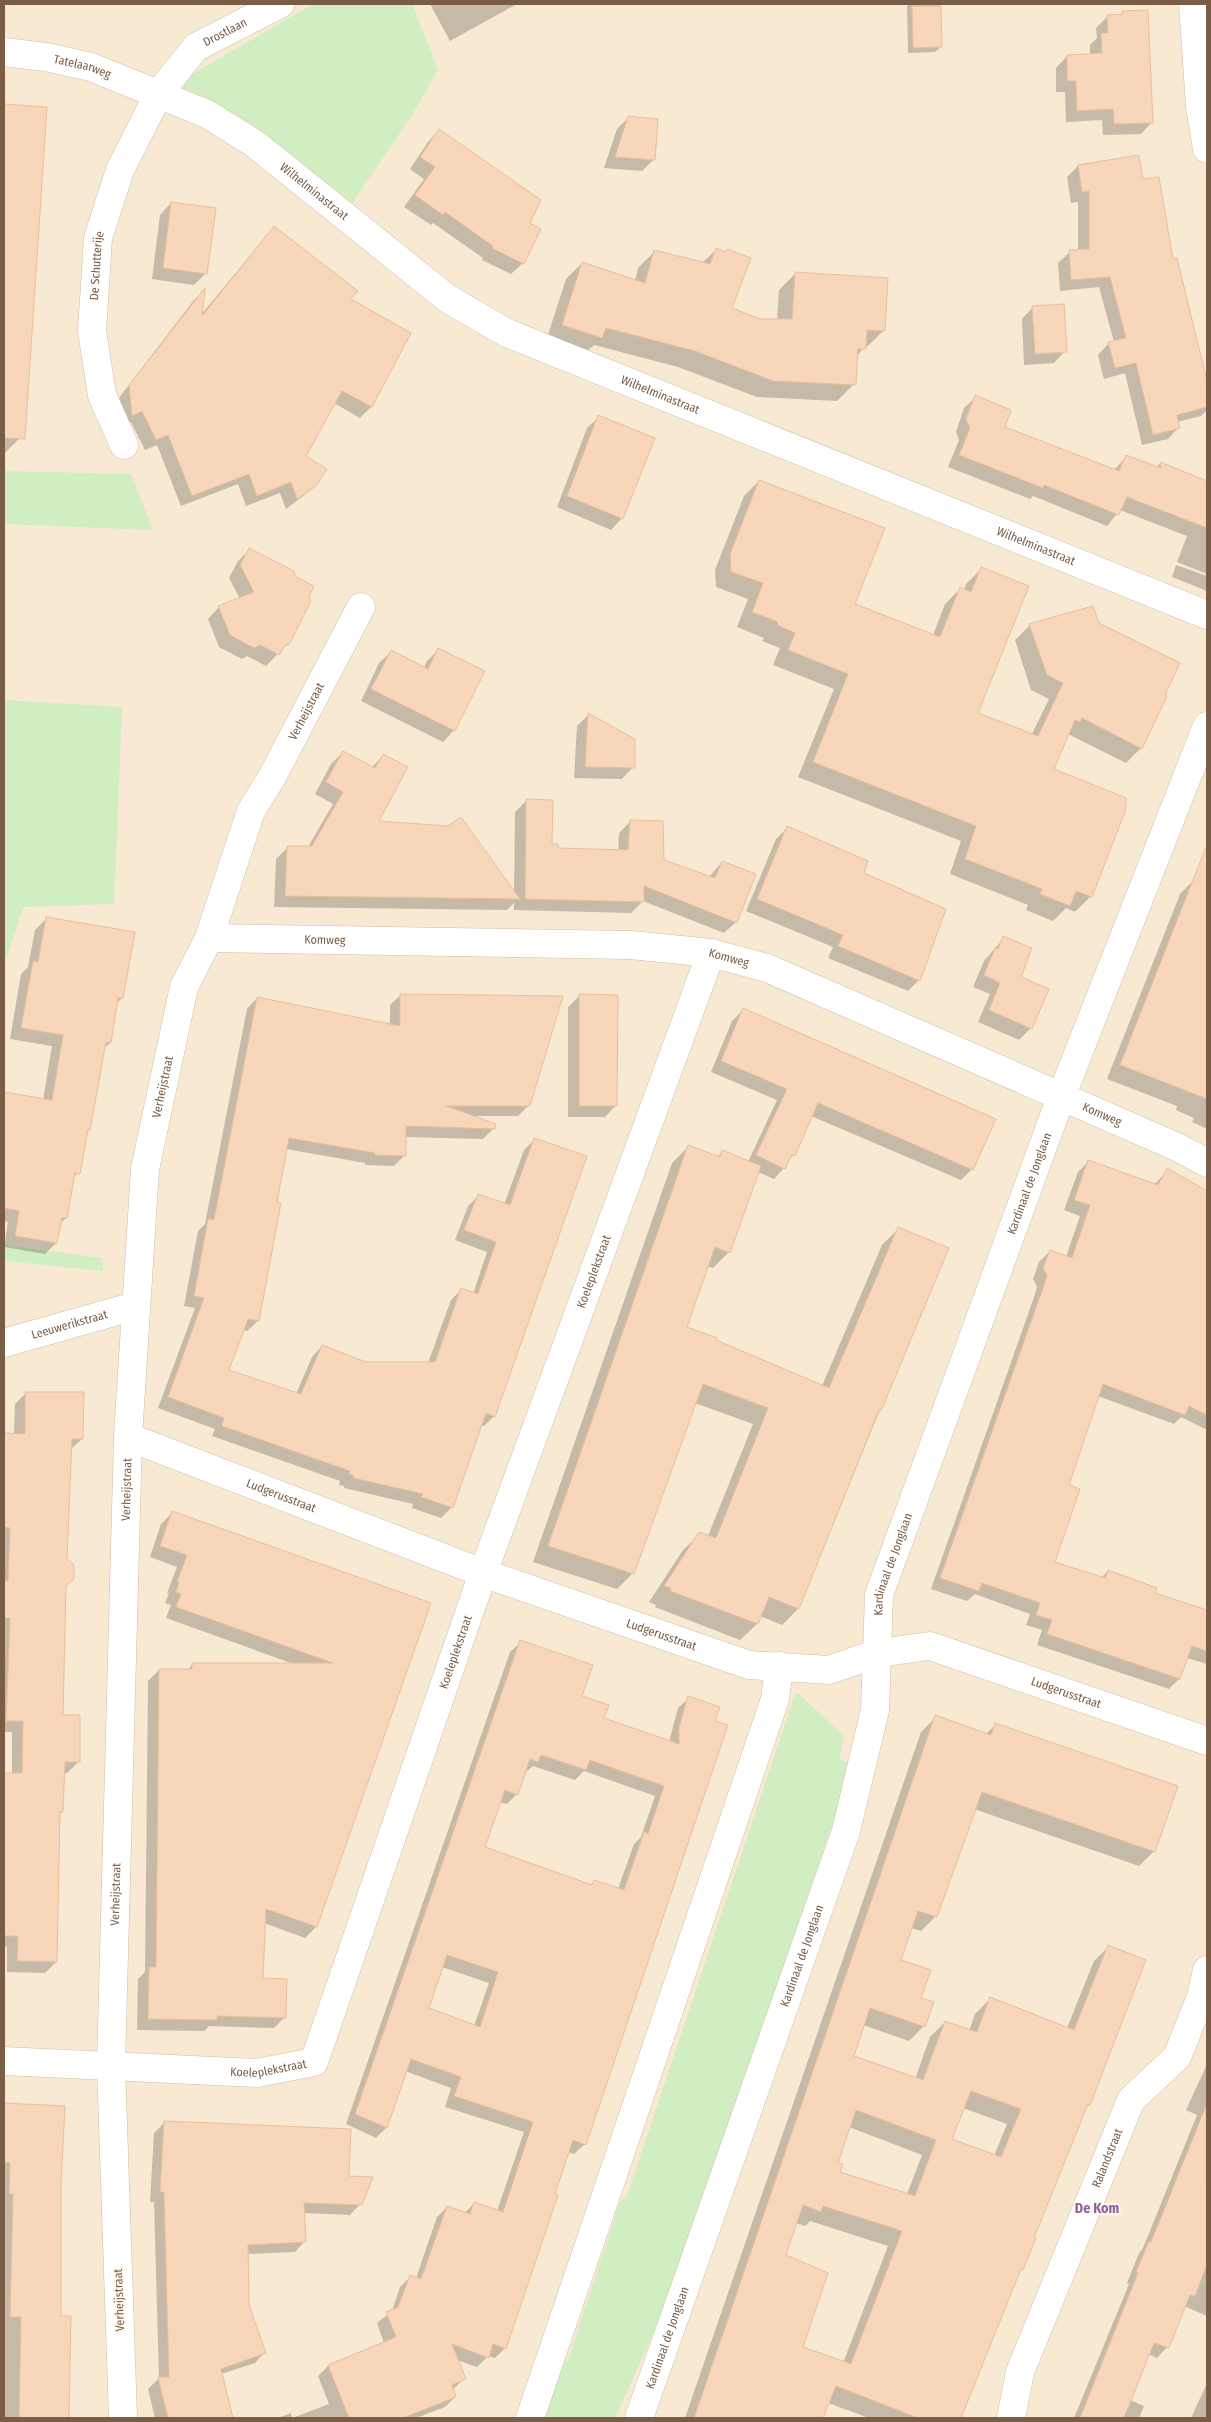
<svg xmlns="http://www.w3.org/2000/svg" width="1211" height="2422" font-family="'Fira Sans Condensed',sans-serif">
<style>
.residential{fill:#f7e9d2}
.green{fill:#d0eec1}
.shadow{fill:#0003;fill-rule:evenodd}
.building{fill:#f7d6b9;stroke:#ebbe98;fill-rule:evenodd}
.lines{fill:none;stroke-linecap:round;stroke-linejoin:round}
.minor-casing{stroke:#d1bea9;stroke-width:29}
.minor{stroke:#fff;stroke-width:28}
.labels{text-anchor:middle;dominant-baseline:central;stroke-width:4;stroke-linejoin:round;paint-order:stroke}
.street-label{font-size:12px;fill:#7a5d47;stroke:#fff9ed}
.neighbourhood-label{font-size:14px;font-weight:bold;fill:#8e629e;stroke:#fff9ed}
</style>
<rect width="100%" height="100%" fill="#fef6e4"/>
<path class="residential" d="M4 4H1207V2418H4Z"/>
<path class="green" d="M313 4H412L438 70 412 115 349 208 216 104 183 88 184 79Z
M4 471 131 474 153 530 4 524Z
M4 700 122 707 114 904 23 907 4 966Z
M4 1245 102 1258 103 1271 4 1261Z
M795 1694H799L844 1736 839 1760 848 1762 839 1805 671 2294 615 2418H545L560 2365 568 2360 620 2202 627 2196Z"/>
<path class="shadow" d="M430 4H517L450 41Z
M907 4H940L941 47 935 52 908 53Z
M1123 12 1152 122 1141 134 1103 135 1102 120 1066 122 1065 92H1056V68L1067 56 1090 55V45L1097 38 1096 28 1108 16H1119Z
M4 106 45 108 25 433 4 454Z
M628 118 654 159 642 171 604 168 617 129Z
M439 130 528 224 523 263 511 274 482 260 483 258 433 223 431 225 404 207 424 179 410 169 428 142Z
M1078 166 1142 181 1172 261 1176 260 1207 387V410L1201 416 1177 422 1179 427 1168 439 1142 445 1125 373 1104 379 1098 355 1109 343 1114 342 1099 287 1060 291 1058 263 1070 252 1078 251V202L1071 203 1067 177Z
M171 203 206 273 194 285 152 279 160 215Z
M274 227 349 300 409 333 371 407 360 418 334 403 304 456 315 485 303 496 286 509 280 493 246 506 238 484 181 506 157 445 145 450 131 422 121 426 119 398 194 300 204 291 200 316Z
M716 250 730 309 760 321H777L779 290 795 274 884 330 868 346H865L856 357 855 383 837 401 757 397 678 367 594 345 585 353 546 341 566 279 582 263 635 281 638 268 654 252 702 263Z
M1033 307 1065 351 1054 363 1024 365 1022 319Z
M976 397 1003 427 1114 470 1126 457 1156 468 1160 464 1207 482V574L1177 562 1187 536 1120 510 1107 526 1033 496 1030 499 948 467 959 440 956 432 964 408Z
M599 417 622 518 611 530 557 507 587 428Z
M759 481 853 605 933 635 945 604 960 589 964 590 966 584 981 569 977 713 1032 734 1049 699 1031 690 1015 640 1030 625 1141 748 1126 763 1068 734 1052 770 1091 896 1075 912 1066 908 1053 921 1026 910 1028 905 950 874 961 841 798 777 834 689 773 665 780 648 762 641 764 638 737 627 748 599 716 587 715 570 744 496Z
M250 549 288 643 266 666 247 656 242 659 219 647 208 619 219 607 240 599 229 578 238 561Z
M1176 565 1207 576V591L1172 577Z
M439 649 454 730 443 742 361 701 379 663 391 652 424 668 427 661Z
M588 715 633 767 622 779 574 778 577 726Z
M343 752 371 768 383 756 377 822 514 894 515 812 527 800 551 845 557 849 618 851 619 833 631 821 663 861 709 877 722 862 736 922 724 933 643 901 631 913 514 910V903L507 910 274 907 276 859 288 847H308L333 804 315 794 331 764Z
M788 827 862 873 919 980 908 991 828 958 833 947 746 911 776 839Z
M1193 881 1207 887V1129L1192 1122 1194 1118 1176 1110 1177 1106 1107 1079 1180 894Z
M47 918 122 998 116 1004 110 1043 103 1049 89 1129 86 1133 78 1173 72 1179 66 1218 60 1224 56 1243 45 1254 4 1247 8 1222 4 1221V1094L43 1100 52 1046 10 1039 21 974 28 967 35 930Z
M1004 938 1019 978 1031 1028 1019 1040 978 1022 990 994 973 987 984 961Z
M401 995 529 1105 518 1116H471L494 1128 483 1139 405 1137V1155L394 1166 365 1165V1163L286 1149 258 1321 247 1331 242 1330 228 1371 296 1394 312 1357 322 1346 366 1363H428L451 1300 461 1290 473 1294 487 1252 455 1240 468 1206 478 1196 504 1205 524 1150 535 1139 494 1416 484 1426 480 1425 451 1508 441 1518 412 1508 413 1504 344 1488V1486L339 1485 340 1481 212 1436 215 1429 158 1408 195 1308 184 1306 198 1231 205 1224 247 1009 257 998 390 1025V1005Z
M580 995 616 1105 605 1117H568V1007Z
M743 1010 972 1169 961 1180 811 1116 793 1155 784 1168 774 1179 758 1172 729 1252 713 1268 707 1266 685 1328 822 1386 882 1245 898 1229 880 1410 798 1609 782 1625 760 1616 757 1624 740 1640 655 1607 656 1605 649 1602 683 1550 700 1534 708 1536 753 1424 695 1403 633 1573 617 1589 533 1562 672 1163 688 1147 717 1157 722 1152 748 1162 777 1100 711 1072 732 1021Z
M1088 1162 1154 1185 1168 1170 1193 1213 1207 1219V1335L1194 1368 1207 1375V1430L1181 1417 1174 1424 1098 1396 1067 1485 1053 1562 1101 1578 1108 1571 1153 1594 1207 1612V1664L1187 1658 1179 1679 1169 1689 1037 1645 1042 1630 1026 1625 1030 1614 975 1594 967 1601 931 1589 1033 1300 1037 1287 1033 1279 1039 1262 1050 1251 1066 1257 1080 1216 1064 1210 1078 1172Z
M26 1393 82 1439 70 1450 62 1716 78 1762 67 1773H63L62 1811 59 1815 56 1962 45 1973 7 1972V1947L4 1946V1775L12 1774V1732H4V1435H14L15 1404Z
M172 1513 430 1603 316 1927 305 1938 264 1923 262 1979 285 2017 274 2028 209 2026 205 2031 137 2030 138 1979 145 1972 148 1681 159 1670H187L193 1664H294L166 1618 171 1605 165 1603 169 1593H167L177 1567 150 1557 161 1524Z
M521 1642 602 1719 669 1742 678 1708 689 1698 719 1708 585 2144 574 2154 568 2152 505 2348 495 2358 488 2356 477 2367 457 2360 464 2379 452 2390 455 2397 445 2407 416 2418H278L291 2413 292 2418 329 2404 318 2376 328 2366 384 2343 377 2323 392 2311 400 2287 411 2276 416 2278 437 2217 447 2207 464 2214 474 2203 497 2211 524 2132 445 2107 451 2088 405 2071 386 2128 376 2138 346 2124 510 1652ZM533 1766 575 1780 584 1771 655 1796 641 1837 634 1844 618 1889 594 1882 590 1885 484 1847 499 1802 507 1804 517 1794 525 1771H527ZM442 1967 489 1983 474 2026 427 2009Z
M936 1717 986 1734 996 1724 1154 1851 1139 1866 974 1809 936 1916 921 1931 911 1928 900 1961 920 1999 924 2026 909 2041 863 2025 852 2057 915 2079 930 2037 945 2022 969 2031 975 2014 990 1999 1067 2028 1094 1961 1109 1946 1144 1960 1089 2105 1084 2109 961 2418H869L828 2403 823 2418H736L729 2416 728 2418H685L921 1732ZM963 2108 1007 2124 994 2156 950 2140ZM849 2127 922 2155 907 2194 839 2172 836 2164ZM810 2221 888 2246 843 2363 802 2348 813 2266 784 2256 796 2223 805 2226Z
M1207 2064V2316L1184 2306 1167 2347 1157 2358 1148 2354 1130 2400 1144 2406 1139 2418H1074L1129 2284 1127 2283 1139 2253 1143 2248 1197 2115 1186 2110Z
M4 2104 63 2107 60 2184V2317H70L68 2418H71H4Z
M164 2123 347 2177 360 2204 350 2215 304 2213 305 2241 295 2252 247 2254 248 2305 265 2352 255 2363 221 2374 231 2418H155L148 2389 159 2378 154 2202H150L154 2133Z
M1207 2383V2418H1191Z"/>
<path class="building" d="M912 6H941L942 47 913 48Z
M1148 10 1153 123 1114 124 1113 109 1077 111 1076 81H1067V55L1102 53 1101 33H1108L1107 15 1122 14V11Z
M4 104 47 107 25 439 4 438Z
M628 116 658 119 655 160 615 157Z
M439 129 541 200 530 223 541 229 524 264 492 248 493 246 445 212 443 215 415 195 435 167 420 157Z
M1139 155 1143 179 1159 177 1173 259 1177 258 1207 381V407L1177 415 1180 428 1153 435 1136 363 1115 368 1108 342 1126 338 1110 277 1071 280 1069 250 1089 249V191L1082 192 1078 165Z
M171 202 216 208 207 274 163 268Z
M274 226 358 291 351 299 411 333 372 407 342 391 306 456 327 469 316 486 297 499 291 482 257 496 249 474 192 496 168 435 156 440 142 411 132 416 129 385 205 288 202 316Z
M716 248 726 252 727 249 751 258 732 308 760 319H792L795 272 888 278 885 331 867 330 866 349H858L856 384 854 385 773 381 695 351 606 328 602 338 562 325 582 262 645 283 654 250 710 264Z
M1064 304 1067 352 1035 354 1032 306Z
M975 395 1011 410 1005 427 1119 471 1126 455 1161 468 1160 462 1207 481V528L1127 497 1119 515 1044 485 1043 488 959 455 970 428 966 419Z
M598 415 655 438 623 519 567 496Z
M759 480 885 528 855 604 940 637 960 587 971 592 981 567 1029 586 978 713 1038 736 1063 683 1047 675 1029 624 1093 606 1099 623 1180 663 1165 695 1167 696 1142 749 1082 718 1080 722 1075 720 1054 769 1126 798V809L1092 897 1076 891 1070 906 1040 894 1042 889 965 859 976 826 813 762 848 674 788 650 795 633 777 625 778 622 752 612 763 583 731 572 730 554Z
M249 548 294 571 295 576 314 586 309 597 311 601 293 637 289 644 285 645 279 655 260 645 254 648 230 635 218 606 254 592 240 565Z
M438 648 485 671 455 731 371 689 391 650 428 669Z
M588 713 635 739V768L585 767Z
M343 751 375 768 383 754 408 767 379 821 448 826 461 817 520 899 285 896 287 846H312L343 792 326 782Z
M526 799 553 800 552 844H558V848L628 850 630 820 663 821 664 860 715 878 722 861 756 874 737 923 644 886V902L525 899Z
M787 826 868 861 864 873 946 909 920 981 838 946 843 935 757 899Z
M1206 847 1207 848V1099L1120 1065Z
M46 917 135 932 123 998H118L111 1043 106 1042 90 1130H88L80 1174 75 1173 67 1218H62L57 1243 15 1236 19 1211 4 1208V1092L52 1100 63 1035 21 1028 33 961 38 962Z
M1003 936 1032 948 1021 977 1049 989 1032 1029 989 1010 1000 983 984 975 995 948 998 949Z
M400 994 563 996 530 1106H446L496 1124 495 1129 406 1126V1156L375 1155V1153L289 1138 277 1202 281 1203 259 1321 248 1319 229 1370 301 1394 322 1345 366 1362H435L461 1288 478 1294 496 1242 464 1230 478 1194 510 1205 534 1138 587 1156 495 1417 486 1413 453 1508 421 1497 423 1494 353 1478 354 1476 349 1474 350 1471 222 1426 224 1418 168 1397 204 1298 194 1296 208 1219 214 1220 257 997 400 1026Z
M579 994 618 995 617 1106H579Z
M743 1008 996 1119 973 1170 818 1103 795 1156 792 1155 785 1169 756 1155 787 1089 721 1061Z
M688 1145 720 1157 722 1150 761 1166 730 1253 715 1247 687 1327 717 1338 716 1340 829 1388 898 1227 949 1248 881 1411 879 1410 799 1609 769 1597 758 1624 670 1591 671 1588 664 1586 699 1532 716 1538 768 1408 703 1384 634 1574 548 1546Z
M1088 1160 1158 1185 1167 1168 1207 1191V1415L1189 1406 1185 1415 1103 1384 1069 1485 1080 1489 1055 1562 1105 1578 1108 1570 1157 1588 1155 1593 1207 1610V1651L1192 1646 1180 1679 1047 1634 1052 1620 1036 1615 1040 1603 982 1583 979 1591 940 1578 1043 1288 1047 1275 1043 1268 1050 1250 1072 1258 1090 1205 1074 1200Z
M25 1392H84L83 1439H72L67 1558 74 1565V1579L66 1586 63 1715H80V1762H65L63 1812H60L57 1962 17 1961 18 1936H4V1773H22L23 1721H6L10 1618H4V1581H8L10 1528 4 1527V1433L25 1434Z
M172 1511 431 1603 317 1927 266 1909 263 1978 287 1979 286 2018 217 2016V2020L148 2019 149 1967H156L159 1669H192V1663H333L176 1607 181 1594 176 1592 179 1582H177L187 1555 160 1546Z
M520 1640 593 1665 582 1696 609 1705 604 1718 679 1744V1727L688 1696 720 1707 715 1721 728 1725 586 2145 573 2140 555 2194 558 2195 506 2349 493 2344 489 2358 452 2344 466 2379 452 2385 456 2397 403 2418H349L328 2365 396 2337 386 2312 398 2307 410 2275 421 2279 447 2206 470 2214 474 2202 503 2212 533 2122 454 2096 461 2077 411 2059 387 2128 355 2114ZM541 1755 586 1770 590 1760 664 1786 648 1834 644 1832 624 1890 594 1880 592 1885 485 1847 505 1790 518 1795 530 1759 538 1762ZM447 1955 498 1972 480 2027 429 2008Z
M935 1715 991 1735 995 1723 1178 1786 1155 1852 982 1792 937 1917 918 1911 901 1960 931 1970 921 1998 934 2002 925 2027 870 2008 854 2056 923 2080 945 2021 977 2032 990 1997 1074 2030 1108 1945 1146 1960 1090 2105 1088 2104 1034 2238H1036L1023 2270 1021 2269 961 2418H918L836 2386 823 2418H694ZM971 2091 1021 2109 1001 2157 952 2139ZM856 2110 936 2140 915 2196 840 2172 843 2164 838 2163ZM803 2205 821 2212 823 2206 902 2231 851 2364 803 2347 828 2273 786 2255Z
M4 2103 65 2106 61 2184V2316H71L69 2418H19L21 2317H10L13 2194H9L10 2163 4 2162Z
M1206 2106 1207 2264 1195 2296 1190 2295 1169 2348 1154 2343 1124 2418H1080L1138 2273 1136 2272 1149 2241 1151 2242Z
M164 2121 351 2129 349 2176 373 2177 362 2205 304 2203 306 2242 248 2245 249 2305 266 2353 221 2369 233 2418H168L158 2377H169L164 2192H160Z"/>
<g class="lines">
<g class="minor-casing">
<g id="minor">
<path d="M1193 4 1200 106 1207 149"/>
<path id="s1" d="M4 52 46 57 91 67 207 114 255 144 448 299 507 333 1207 615"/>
<path id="s2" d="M124 445 102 395 92 331 98 238 120 170 159 93 196 47 280 4"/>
<path id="s3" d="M209 938 631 945 711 953 767 968 1177 1147 1207 1163"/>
<path id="s4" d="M4 1343 135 1306"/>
<path id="s5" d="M128 1437 483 1573 749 1665 829 1670 878 1653 930 1646 1207 1741"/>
<path id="s6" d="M4 2061 257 2073 314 2062 483 1573 711 953"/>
<path id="s7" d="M123 2418 111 2065 128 1437 145 1169 184 987 209 938 251 811 272 777 361 607"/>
<path d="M530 2418 775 1699 779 1666"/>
<path id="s8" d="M639 2418 846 1831 875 1710 879 1595 1061 1097 1207 726"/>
<path id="s9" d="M1011 2418 1020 2372 1131 2100 1177 2057 1201 1997 1207 1970"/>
</g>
</g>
<use href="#minor" class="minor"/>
</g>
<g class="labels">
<g class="street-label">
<text stroke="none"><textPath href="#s2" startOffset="462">Drostlaan</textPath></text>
<text stroke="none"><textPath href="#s1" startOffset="80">Tatelaarweg</textPath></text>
<text stroke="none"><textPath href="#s1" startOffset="346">Wilhelminastraat</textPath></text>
<text stroke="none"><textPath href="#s2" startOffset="185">De Schutterije</textPath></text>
<text stroke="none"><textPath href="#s1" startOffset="751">Wilhelminastraat</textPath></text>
<text stroke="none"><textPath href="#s1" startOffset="1156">Wilhelminastraat</textPath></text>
<text stroke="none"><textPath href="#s7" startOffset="1739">Verheijstraat</textPath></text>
<text stroke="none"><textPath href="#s3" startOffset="116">Komweg</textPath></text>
<text stroke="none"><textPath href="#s3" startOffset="521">Komweg</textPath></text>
<text stroke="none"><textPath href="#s7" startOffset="1334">Verheijstraat</textPath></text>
<text stroke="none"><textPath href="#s3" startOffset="926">Komweg</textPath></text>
<text stroke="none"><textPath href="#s8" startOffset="1300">Kardinaal de Jonglaan</textPath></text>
<text stroke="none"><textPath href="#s6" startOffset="1150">Koeleplekstraat</textPath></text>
<text stroke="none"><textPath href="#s4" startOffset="68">Leeuwerikstraat</textPath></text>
<text stroke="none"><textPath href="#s7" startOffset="929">Verheijstraat</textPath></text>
<text stroke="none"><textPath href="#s5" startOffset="164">Ludgerusstraat</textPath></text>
<text stroke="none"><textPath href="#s8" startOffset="895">Kardinaal de Jonglaan</textPath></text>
<text stroke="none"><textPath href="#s5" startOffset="569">Ludgerusstraat</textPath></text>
<text stroke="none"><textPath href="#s6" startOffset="745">Koeleplekstraat</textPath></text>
<text stroke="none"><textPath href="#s5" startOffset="990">Ludgerusstraat</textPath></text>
<text stroke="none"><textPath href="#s7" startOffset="524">Verheijstraat</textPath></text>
<text stroke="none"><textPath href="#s8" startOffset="490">Kardinaal de Jonglaan</textPath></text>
<text stroke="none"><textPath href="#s6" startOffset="265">Koeleplekstraat</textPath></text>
<text stroke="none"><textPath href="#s9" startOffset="278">Ralandstraat</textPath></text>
<text transform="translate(119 2300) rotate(-92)">Verheijstraat</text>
<text stroke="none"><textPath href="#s8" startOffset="85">Kardinaal de Jonglaan</textPath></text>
</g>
<g class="neighbourhood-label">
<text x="1097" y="2208">De Kom</text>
</g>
</g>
<rect width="1211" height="2422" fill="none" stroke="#7a5d47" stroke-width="10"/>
</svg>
